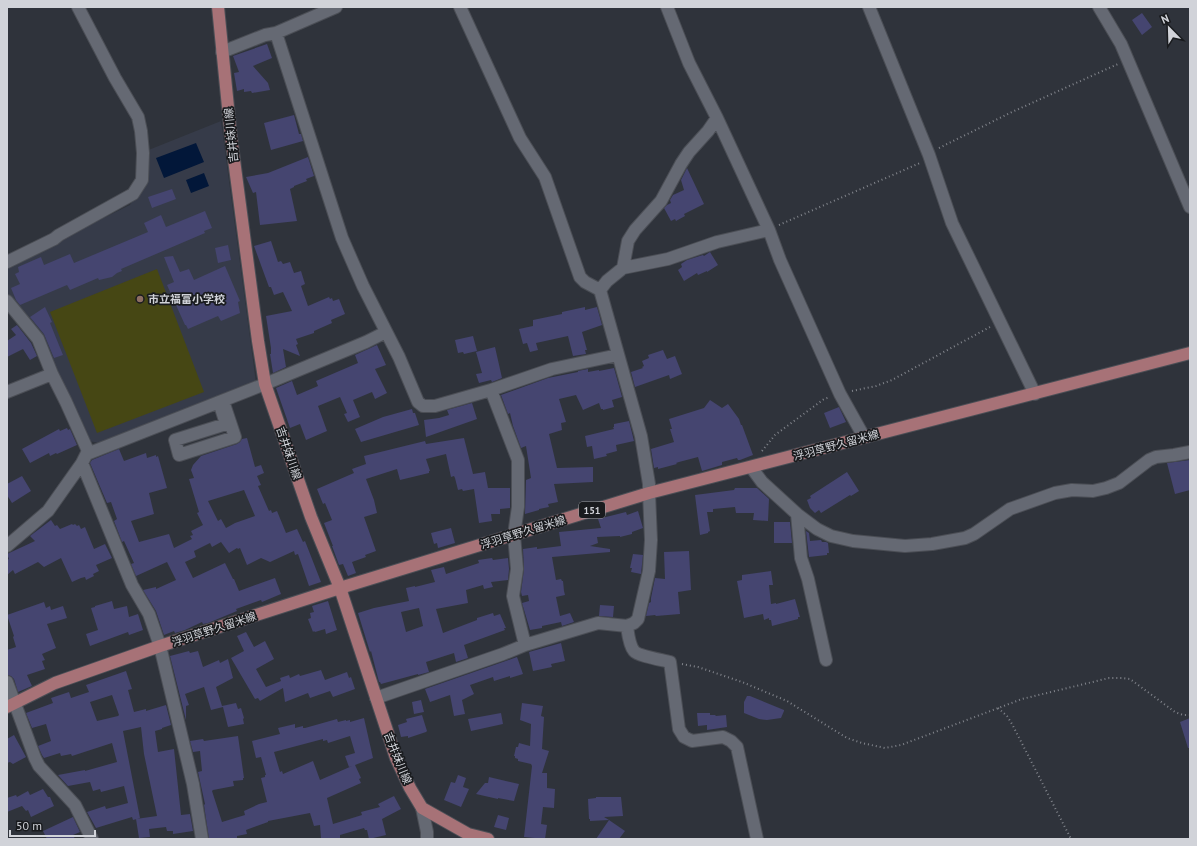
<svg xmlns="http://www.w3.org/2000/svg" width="1197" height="846" font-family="'PT Sans','Noto Sans JP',sans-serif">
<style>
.built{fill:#363b49}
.green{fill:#464714}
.water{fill:#021739}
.building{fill:#454570;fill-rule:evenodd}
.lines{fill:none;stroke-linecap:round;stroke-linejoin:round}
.minor-casing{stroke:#4b4e55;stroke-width:14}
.major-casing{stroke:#4b4e55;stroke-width:14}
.path{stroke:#82858c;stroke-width:2;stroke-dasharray:1 3;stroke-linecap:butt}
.minor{stroke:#656973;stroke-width:12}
.major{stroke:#a77277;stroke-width:12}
.education-dot{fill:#8d6e63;stroke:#191b1e;stroke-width:1.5}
.labels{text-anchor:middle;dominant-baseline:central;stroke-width:3.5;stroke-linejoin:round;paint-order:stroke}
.shield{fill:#191b1e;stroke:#9a9ca1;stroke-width:1}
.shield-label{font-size:10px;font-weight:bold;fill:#d1d3d9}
.street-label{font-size:11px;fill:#d1d3d9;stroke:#191b1e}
.poi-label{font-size:11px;font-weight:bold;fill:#d1d3d9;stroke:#191b1e;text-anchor:start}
</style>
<rect width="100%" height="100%" fill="#2f333b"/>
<path class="built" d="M221 121 256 383 99 443 89 441 64 384 41 335 7 295V265L130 205 146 176V151Z"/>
<path class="green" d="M157 269 204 392 97 433 50 312Z"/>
<path class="water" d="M196 143 204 162 164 178 156 158Z
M204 173 209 186 191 193 186 180Z"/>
<path class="building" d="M1142 13 1152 27 1142 35 1132 20Z
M267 44 272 58 253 66 268 83 270 90 252 93 251 91 244 92V89L237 91 234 73 239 72 233 56Z
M294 115 299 134H301L303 141 271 150 264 123Z
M308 157 314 176 306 179 307 181 294 186V187L290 189 297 221 260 225 256 192 253 193 246 177 268 173Z
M687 168 704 204 684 214 685 216 676 221 675 219 671 221 664 208 667 205 671 203 670 200 673 195 684 190 681 180Z
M172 189 176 199 152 208 148 197Z
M205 211 212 228 204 231 205 233 121 269 122 271 117 273 112 277 99 280 98 278 70 290 67 285 20 305 16 300 11 288 20 284 15 274 19 272 18 267 41 257 44 265 70 254 74 263 148 232 144 223 161 215 166 227Z
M271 241 278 262 281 261 283 264 290 262 294 273 301 271 305 284 301 286 308 306 329 297 330 299 332 298 333 301 339 299 345 314 331 320 332 323 314 331V333L296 339 298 344 296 345 300 356 283 349 286 367 273 373 270 354H271V348L266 316 292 311 283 292 274 295 271 287H269L254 246Z
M228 245 231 260 218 263 215 248Z
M710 252 718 265 707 272V271L698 275 697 273 684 281 678 270 682 267 681 264 687 260 703 255 704 256Z
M173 256 180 272 189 269 194 280 225 266 240 301 238 302 240 313 221 321 218 316 188 329 186 325H185L167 285 174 282 164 257Z
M45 307 52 322 50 323 63 355 54 358 44 334 30 317Z
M585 307V310L597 307 602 325 582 332 587 350H585L586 354 573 356 568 336 536 343 538 350 530 352 527 343 523 344 519 329 533 326V320L562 314V312Z
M17 325 31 343 37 356 30 360 23 349 7 357V341L16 335 11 329Z
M473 336 477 351 464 354 463 352 458 353 455 340Z
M377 345 386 365 375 369 387 393 375 399 372 392 353 400 360 417 348 422 344 414 347 413 340 397 318 406 327 431 306 440 300 424 290 428 276 388 292 381 297 395 318 386 316 381 358 363 355 355Z
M495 347 502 378 492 382 491 380 479 383 476 374 482 373 476 352Z
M663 350 667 359 675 356 682 374 670 379 669 375 635 387 631 372 643 368 642 367 644 366 642 361 649 358 648 355Z
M614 368 622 397 612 400 614 407 603 410V409H601L599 403 583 410 576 395 559 399 566 422 561 423 562 430 549 434 557 468 593 467V482L554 484 558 502 548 504 549 507 539 509V510L525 514 526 480 531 478 526 446 521 448 513 426 510 413 508 414 501 395 548 378 578 372V371L588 369V372L599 370V371Z
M710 400 722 408 728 404 739 419 741 425H742L753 455 740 460H738L737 458 722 462V465L702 471 698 457 679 462 676 463 677 464 658 469V467L654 468 651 449 674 442 670 429H672L669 419 704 408Z
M472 403 477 419 426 437 424 420 439 418 449 415 447 410Z
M839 407 846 422 830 428 824 413Z
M412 409 413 413H415L419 425 361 442 355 429 383 417Z
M629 421 634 441 616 445 617 451 606 454 607 456 594 459 592 446 587 447 585 436 614 429 613 427H614V424Z
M67 428 68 430 70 429 77 445 57 454 56 453 50 456 49 453 30 463 22 449 59 429 60 431Z
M247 438 255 467 261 465 264 473 257 476 261 485 258 486 269 511 271 510 272 513 277 511 286 533 297 529 303 542 305 541 321 582 309 586 298 554 295 555 294 551 270 562 261 558 247 565 240 548 238 549 237 548 229 553 221 542 212 547 210 543 194 551 196 557 185 562 193 578 225 563 233 579H234L239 591 275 578 281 594 262 602 261 600 236 609 237 611 208 623 203 624 202 622 185 630 175 633 174 631 164 635 156 611 143 590 156 587V589L176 580 167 562 136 576 131 564 134 563 124 541 122 542 114 521 117 519 111 502 107 503 90 463 92 460 119 449 124 461 146 453 147 458 156 455V457L158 456 167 488 149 493 154 514 131 521 139 542 169 534 174 548 192 539 190 536 193 535 191 531 203 525 197 513 199 512 189 479 194 478 191 470 193 465 201 456 237 444 240 442 242 439ZM244 490 255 516 235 523 226 528 221 519 218 521 208 501Z
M464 438 473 474 485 472 488 488H510V508L500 509V514H491L492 521 479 523 474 489 463 491 462 489 458 490 455 478 454 476 451 477 446 454 426 459 430 471H429V473L400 480 397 469 366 479 374 500 377 513 364 517 376 551 365 555 366 557 352 562 356 573 348 576 343 564 339 565 332 546H333L324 523 332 520 325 503 323 504 317 489 354 473 352 469 366 464 364 456 425 441 426 444Z
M1190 460V490L1175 494 1167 463Z
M847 472 859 491 851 496 850 495 821 513 819 510 815 513 810 508 807 500 811 498 810 496Z
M22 476 31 491 12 503 7 495V484Z
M735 488H757L769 499 768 521 753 520 754 513H736L735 507 713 509V512H707L710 531 708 532V533L700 535 695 495 734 490Z
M638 511 643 528 632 532V534L620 537V536L597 537 598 543 590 546 610 549V552L552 557 556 580 561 579 562 581H563L564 591 565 595 556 597 560 616 570 613 574 622 562 626 561 622 542 626V628L530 630 522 603 529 601 528 595 522 596 521 592 524 569 523 549 537 547V549L561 546 559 532 601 528 598 519 626 512 627 515Z
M51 520 55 526 57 525 60 529 72 524 73 525 75 524 77 526 79 525 81 529 85 527 94 549 105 544 112 558 96 565 99 571 93 574 94 576 86 580 85 577 81 578 72 582 61 558 44 567 38 562 15 574 13 570 7 575V560L9 559 7 554 35 541 30 536Z
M774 522H790L792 543H774Z
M451 528 455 543 438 548 437 543 434 544 431 533Z
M806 531 809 533 810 541 821 540 822 542H826L828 543 829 553H827V555L809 557Z
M689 551 691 590 678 592 680 614 656 616 655 615 646 616 649 603 651 602V598L655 578 665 579 664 552Z
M633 554 643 555 641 574 631 572 632 568H630Z
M492 558 493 560 508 558 509 569 508 580 491 582 493 587 484 589 483 585 466 590 468 603 436 609 443 633 477 620V618L493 613 494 616 500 614 506 628H504L505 630 464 645 468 658 456 662 454 653 426 662 429 672 418 675V674L381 684 380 682H379L371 651 370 652 358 613 374 608 409 601 406 588 415 586V587L435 582 431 570 444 567 446 574 479 563 478 560ZM419 608 423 626 406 632 401 612Z
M771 571 773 585H769L771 604 776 603V604L795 599 800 617H798V619L772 626 771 620H769V618L764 620 763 614 744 618 737 581 742 580V575Z
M112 601 114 609 127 606 129 617 138 614 143 630 129 635 128 632 90 646 86 634 98 630 91 608 95 607V606Z
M328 601 337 630 326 634 325 629 315 632 314 631 313 632 308 619 311 618 310 613 314 612 312 606Z
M44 602 46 608 50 606 51 610 63 606 67 618 47 624 56 648 42 654 45 660 42 661 45 669 27 675 32 686 18 692 14 679 11 676 7 675V650L16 647 13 637 14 636 7 615Z
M600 605 614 606 613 617 599 616Z
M246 632 254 647 265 641 274 659 256 669 266 687 281 681 280 678 289 675 290 678 299 674 300 676 321 670 325 680 347 672 349 678 351 677 355 689 333 697 330 691 310 698 308 693 285 702 283 688 260 701 258 698 255 699 231 658 244 651 237 636Z
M561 643 565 661 551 664 552 667 533 671 529 652Z
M189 651 190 653 198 651 203 667 219 660 220 663 228 659 233 678 216 687 222 706 236 703 238 709 241 708 244 718 243 719 244 724 228 727 223 707 211 710 204 687 185 694 189 705 186 706V720L170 656Z
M517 657 523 674 510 678V676L494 681 493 677 470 685 474 694 462 700 465 714 454 716 450 695 430 702 425 689Z
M126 671 132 689 128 690 134 712 146 709V711L166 705 171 725 162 728V729L155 731 158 752 174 749 181 815 190 814 193 831 173 834V831H167L166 827 149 829 150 837 139 838 136 819 157 816 144 754 141 727 123 731 140 818 133 820 132 817 96 828 87 812 105 806 106 809 128 803 124 786 101 792 100 789 93 791 90 782 68 786 58 775 85 770V771L117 762 112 743 72 756 71 754 61 756 60 753 44 758 42 755 38 746 51 741 46 724 32 728 26 713 53 703 51 698 69 692 71 698 89 692 86 685ZM112 695 119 715 118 716 97 721 90 702Z
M747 696H750L784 710V711L781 718 767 720 759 719 744 713V702Z
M421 700 424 712 414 714 412 702Z
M522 703 543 706 541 716 544 717 542 749 549 751 542 773H547V788L555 789 554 808 543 807 541 824 547 825 545 839 524 837 532 766 531 764 518 761V759L515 758V756H514L516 747H518L519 743 530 746 531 724 520 720Z
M501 713 503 724 471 731 468 719Z
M697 713H710V715H715L716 716 726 715 727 727 707 730V725L698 726Z
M422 715 427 731 426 732 408 738V736L401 737 398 725 407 722 406 719Z
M364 718 373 758 355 765 361 778 359 779 361 783 327 798 333 824 362 815 361 812 380 807 378 804 394 796 401 809 382 819 386 835 369 839 367 830H365L364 828 340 835V838H321L320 825 314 826 310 813 268 821V822L246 830 247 834 237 836V839H209L204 805 205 804 198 772 202 771 200 751 193 752 190 741 203 739 204 741 238 736 244 778H243V780L233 781 234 786 213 790 212 791 222 822 245 815 244 811 259 804 267 802 261 778 265 777V775H266L261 757 256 758 252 741 280 734 278 728 295 724V728L303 726V728H305L337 719 338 722 346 720V721L350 720V722ZM350 736 355 753 345 756 349 767 352 766 320 780 313 761 283 774 282 771 280 772 274 752 323 739V741L327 740 328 743Z
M1190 718V748H1188L1180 722Z
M14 735 26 757 13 764 10 762 7 763V739Z
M458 775 466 778 463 787 469 789 461 807 444 800 451 782 455 783Z
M489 777 519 784 514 801 498 798V799L476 794 485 783H488Z
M43 789 48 797H50L54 806 31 817 28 810 26 811 22 806 7 812V798L16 795 17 797 28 791 30 795Z
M596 797H621L623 816 604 817 609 820 590 821V819H589L588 799 596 798Z
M498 815 509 818 506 830 494 827Z
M73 817 80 832 73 835 75 839H47L43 831Z
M609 820 625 831 619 839H596Z"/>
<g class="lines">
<g class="minor-casing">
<path id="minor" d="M460 7 520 138 545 177 580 277 585 282 600 290
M869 7 929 155 952 223 1035 394
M1099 7 1121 44 1190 207
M276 33 336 7
M222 52 265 35 276 33 342 238 363 286 399 357 418 402 423 406H435L491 390 552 369 618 355
M717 118 769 230 780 260 840 394 864 437
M7 262 54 239 59 235 133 194 142 180 143 153 141 131 138 117 115 78 78 7
M623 268 668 259 717 242 769 230
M7 301 38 339 52 374 66 402 88 451 82 463 48 511 7 546
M491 390 518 460V507L514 535 517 569 513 596 525 645
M7 392 52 374
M219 402 226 424 175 440 179 455 235 437 223 401
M87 454 265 384 366 342 386 332
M82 463 132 585 149 614 160 646 193 784 202 839
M751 467 762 482 797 514 817 529 831 536 853 541 905 546 932 544 965 538 974 534 1010 509 1055 493 1072 490 1093 491 1106 488 1119 483 1149 460 1156 457 1174 455 1190 452
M797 514 801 558 808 579 826 660
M627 626C628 633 629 645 634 651 638 656 663 660 670 662L679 729 684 737 692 741 723 737 731 741 737 747 757 839
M7 682 35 758 39 766 75 805 92 839
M376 698 503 654 525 645 598 623 627 626 634 623 638 619 649 571 651 540 649 493V484L641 436 600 290 607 281 623 268 628 241 635 230 661 201 681 164 689 152 708 131 717 118 689 63 667 7
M422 808 427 832V839"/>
</g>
<g class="major-casing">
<path id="major" d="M218 7 231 137 258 341 265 384 311 517 340 588 396 758 410 788 422 808 468 834 488 839
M7 707 55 683 160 646 340 588 649 493 1190 353"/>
</g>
<path class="path" d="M939 148 1012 112 1118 64
M779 225 920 163
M852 391 876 386 892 380 990 327
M762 451 775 435 824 399 830 397
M682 664 698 667 742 682 787 701 847 738 862 743 885 748 901 745 1022 699 1109 678H1122L1130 679 1175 712 1183 715H1190
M998 708 1007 716 1012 724 1071 839"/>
<use href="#minor" class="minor"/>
<use href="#major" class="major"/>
</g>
<circle class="education-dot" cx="140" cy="299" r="4"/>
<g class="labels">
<rect class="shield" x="579" y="502" width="26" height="16" rx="3"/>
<g class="shield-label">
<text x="592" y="510">151</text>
</g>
<g class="street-label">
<text transform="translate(231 135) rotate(-96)">吉井妹川線</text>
<text transform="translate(836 445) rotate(-15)">浮羽草野久留米線</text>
<text transform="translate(289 453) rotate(71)">吉井妹川線</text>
<text transform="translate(523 532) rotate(-17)">浮羽草野久留米線</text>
<text transform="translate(214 629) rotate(-18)">浮羽草野久留米線</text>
<text transform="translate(398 758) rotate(68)">吉井妹川線</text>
</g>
<g class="poi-label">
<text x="148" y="299">市立福富小学校</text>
</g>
</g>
<rect width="1197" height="846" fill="none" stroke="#d1d3d9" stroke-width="16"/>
<g transform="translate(1169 28) rotate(337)" stroke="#191b1e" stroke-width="3" paint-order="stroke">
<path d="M0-3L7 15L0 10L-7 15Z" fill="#d1d3d9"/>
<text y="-6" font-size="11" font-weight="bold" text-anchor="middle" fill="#d1d3d9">N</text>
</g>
<path d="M10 830v6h85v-6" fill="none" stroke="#d1d3d9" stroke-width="2"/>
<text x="16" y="830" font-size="12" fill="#d1d3d9" stroke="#191b1e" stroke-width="3" paint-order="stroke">50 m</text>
</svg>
